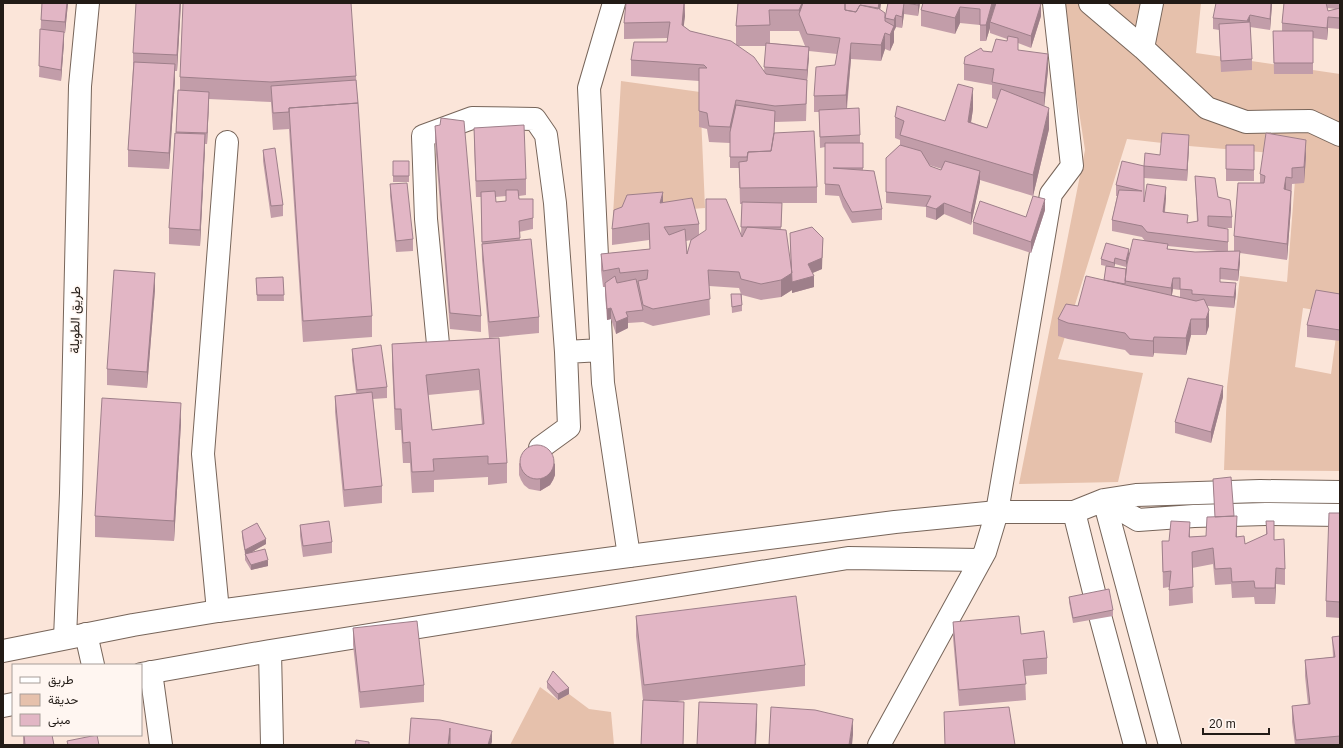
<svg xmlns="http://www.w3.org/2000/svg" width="1343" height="748" font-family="Helvetica,Vazirmatn,sans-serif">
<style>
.green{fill:#e6c1ac;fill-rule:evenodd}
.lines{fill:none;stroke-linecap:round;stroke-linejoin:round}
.minor-casing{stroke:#77655a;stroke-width:24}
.major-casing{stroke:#77655a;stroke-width:24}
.minor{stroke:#fff;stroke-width:22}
.major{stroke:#fff;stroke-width:22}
.wall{fill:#c29da9;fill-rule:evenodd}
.shaded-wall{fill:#9e7f8a}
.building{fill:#e2b6c5;stroke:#9e7f8a;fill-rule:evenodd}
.labels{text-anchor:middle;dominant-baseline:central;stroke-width:3;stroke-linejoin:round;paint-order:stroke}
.street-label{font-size:13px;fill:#221b16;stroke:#fff6f1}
</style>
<rect width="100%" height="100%" fill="#fbe5d9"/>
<path class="green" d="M1062 3H1201L1196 53 1340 74V471L1224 470 1227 387 1240 276 1287 282 1297 155 1189 146 1127 139 1058 359 1143 373 1118 482 1019 484 1085 150ZM1303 308 1339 314 1331 374 1295 367Z
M621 81 700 92 705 208 613 215Z
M540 687 558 700 569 694 589 709 611 712 614 745H510Z"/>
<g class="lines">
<g class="minor-casing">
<path id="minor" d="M614 3 589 88 603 383 629 556
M1090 3 1143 48 1207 108 1246 122 1310 121 1340 135
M1143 48 1152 3
M438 344 426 219 423 136 472 118 535 119 546 135 555 203 566 352
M540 448 569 427 566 352 601 350
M218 611 203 454 227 142
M86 634 93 665
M65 638 71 493 80 86 88 3
M151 672 161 745
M141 674 270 651
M3 706 13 704
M272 745 270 651 848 558 980 560
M879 745 985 552 997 512 1051 194 1072 166 1054 3"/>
</g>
<g class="major-casing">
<path id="major" d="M1104 500 1170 745
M1104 500 1138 520 1194 516 1266 514 1340 515
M1074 512 1098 608 1135 745
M3 651 133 625 218 611 629 556 895 522 997 512H1074L1104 500 1136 495 1260 491 1340 492"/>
</g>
<use href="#minor" class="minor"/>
<use href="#major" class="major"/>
</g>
<path class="wall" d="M42 3H68L65 33H64V43L61 81 39 77 41 20Z
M181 3 177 71H175V80L169 169 128 167V150L133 68V53Z
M685 3V16L683 26 690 31 736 45V26L738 3H881L880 10 885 18 888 3H920L918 16 904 14 902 28 896 27 894 31V42L890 51 885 49 881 61 851 59 847 109 860 135V143H863V171L882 209V220L852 223 843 207 839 196 825 195V147L820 148 819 112H814V96L835 65 837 54 809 51 807 81 806 121 775 122 774 133 817 187V203H782L781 230 791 267 790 233 822 269 812 273 814 287 792 293V290L781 297 761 300 742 295V311L732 313 731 294H741L739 288 709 286 710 315 653 326 643 322 628 323V328L616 334 611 319 607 320 605 294V287H603L601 270V254L650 249 649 240 612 245V229L663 202 699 224V235H741L742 204H740L739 168H730V143L709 142 707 129 699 127V81L631 76V60L667 42 668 38 624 39V23ZM770 31H799L805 46 770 43ZM738 46H766L764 72ZM691 240 687 254 686 241Z
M923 3 1040 4 1041 16 1031 48 1018 43V50L1048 70 1044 106 1049 129 1033 196 980 180 971 225 944 214 936 220 926 217V207L886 203V158L900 145V140L895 138V117L945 121 973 109 971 122 987 128 997 100 992 98V85L964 80V64L983 51 992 52 1007 41V39L990 33V28L986 41H980V25L960 23 955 34 921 26V10ZM929 165 942 169 941 170 930 166Z
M1272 3 1270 30 1250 27 1252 59V70L1221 72 1219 30 1213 29V18Z
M1284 3H1340V29L1328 28 1327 40 1313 38V74H1274L1273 31H1282V23ZM1327 8 1336 9 1328 11Z
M356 76 372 316V337L303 342 289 129 273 130 271 102 209 99 207 144H205L200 246 169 244V228L176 133 178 90H180V77Z
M435 126 481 316V332L450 329 435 142Z
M474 128 526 179V195L519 196V199H533V229L519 232 520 240 539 317V333L489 338 482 260 481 197H476L474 144ZM506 196V201L496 202 495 197Z
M1226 145H1254V181H1226Z
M1189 146 1187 181 1144 178V202L1166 198 1165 212 1188 223 1197 221 1195 176 1218 197 1232 217V228H1218L1228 242V251H1234V236L1260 183V174L1306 156 1304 183 1292 184 1291 207 1287 260 1240 253V262L1238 281 1220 279V282L1236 294 1234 308 1208 306 1209 326 1206 335H1191L1186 355 1154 353 1153 357 1130 355 1125 350 1068 339 1058 336V319L1078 306 1104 280 1106 266 1101 265V259L1129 255 1126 267 1115 264 1114 267 1126 269 1145 241 1142 237 1112 231V220L1117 196H1116V185L1144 166 1160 155ZM1168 246 1217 251 1195 252 1168 249ZM1173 289 1180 290V297L1172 295Z
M263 150 283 205V216L271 218 263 161Z
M393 161H409V182H393Z
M390 184 413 239V251L396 252 390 196Z
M1045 210 1031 253 973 234V222L1026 217Z
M283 277 284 301H257L256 278Z
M155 289 147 388 107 385V369Z
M1340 294V341L1307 337V325Z
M499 338 507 463V483L488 485V477L434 480V492L412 493 410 463H403L401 430H395L392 365V344ZM479 390 482 424 432 430 428 395Z
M352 349 387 387V398L373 399 382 486V503L344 507 335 412V396L356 393 352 360Z
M1223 397 1211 443 1175 433V422Z
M181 423 174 541 95 537V516Z
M519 463 555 475 553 480 550 485 540 491 529 489 524 485 521 480 519 475Z
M1213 479 1234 516 1237 537 1245 544 1266 535V521L1285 569V585L1276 584 1275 604H1255L1254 597 1232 598 1231 584 1215 585 1213 564 1192 568 1193 603 1169 606V587L1163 588 1162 541H1169L1190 537 1206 536 1215 517Z
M1340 513V618L1326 617V601Z
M300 525 332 542V553L303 557 300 536Z
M242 531 266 544 252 552 268 566 251 570 245 560V554L242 537Z
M1069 597 1113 610V616L1073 623 1069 602Z
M636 616 805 665V686L678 701 684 718 683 745H641L643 700 636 636Z
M953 622 1021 634 1047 658V674L1025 676 1026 700 959 706 953 638Z
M353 628 424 685V702L360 708 353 645Z
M1340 636V745H1295L1292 722V706L1308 705 1305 676V660L1333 657 1332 637Z
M547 682 569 694 558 700 547 688Z
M23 735H52L54 745H23Z"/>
<path class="shaded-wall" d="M67 3H68L65 33V22Z
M180 3H181L177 71V55Z
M684 3 685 16 682 41V25Z
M802 3H804L799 14V10Z
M879 3H881L878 24V13Z
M904 3V14L902 28V17Z
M918 3H920L918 16Z
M992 3H996L990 22V28L986 41V25Z
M1271 3H1272V6L1270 30V19Z
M1041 4V16L1031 48V36Z
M960 7V23L955 34V18Z
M896 15V27L894 31V20Z
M1250 15V26L1247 21Z
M1328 17V28L1327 40V28Z
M894 26V42L890 51V35Z
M64 32V43L61 81V70Z
M885 33V49L881 61V45Z
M851 43V59L846 112V95Z
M809 47V58L807 81 806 121 807 70Z
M1048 54V70L1044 109V93Z
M175 64V80L169 169V153Z
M973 88V109L968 142V122Z
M209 92V103L207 144V133Z
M736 100V116L730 143V127Z
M1049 108V129L1033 196V175Z
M205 134V150L200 246V230Z
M1189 135V146L1187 181V170Z
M1306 140V156L1304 183V167Z
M980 171V182L971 225V213Z
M1286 177V194L1284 189Z
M1166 187V198L1163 223V212Z
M1291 191V207L1287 260V244Z
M663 192V208L660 203Z
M1045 199V210L1031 253V242Z
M944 203V214L936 220V209Z
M823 238 822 269 808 275V264Z
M1129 249V255L1126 267V261Z
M1240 251V262L1238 281V270Z
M1115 258V264L1114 268V263Z
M155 273V289L147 388V372Z
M792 273V290L781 297V280Z
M814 276V287L792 293V282Z
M1173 278V289L1171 299V288Z
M1236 283V294L1234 308V297Z
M611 308V319L607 320V309Z
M1209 310V326L1206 335V319Z
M628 317V328L616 334V322Z
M1191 319V335L1186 355V338Z
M1154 337V353L1153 357V341Z
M1223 386V397L1211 443V432Z
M181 403V423L174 541V521Z
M555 463V475L553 480 550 485 540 491V479Z
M1237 516V533L1236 553V537Z
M1190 522V538L1189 537Z
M266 539V544L245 556V550Z
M268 560V566L251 570V565Z
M1276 568V584L1275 604V588Z
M569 688V694L558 700V694Z
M757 704V720L756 745H755Z
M853 719V735L852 745H849Z
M450 728V739L449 745H448Z
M492 731V742L491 745H488Z"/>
<path class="building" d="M42 3H67L65 22 41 20Z
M136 3H180L177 55 133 53Z
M183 3H351L356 76 271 82 180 77Z
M626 3H684L682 25 690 31 731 41 754 57 766 74 807 80 806 104 775 106 736 100 730 127 709 126 707 113 699 111V68H707L704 65 631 60 634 42H667L670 22 624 23Z
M738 3H802L799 10H769L770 25 736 26Z
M803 3H845V10L856 12 860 5 878 8 885 13V21L894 26 890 35 885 33 881 45 851 43 846 95 814 96 816 67 835 65 840 38 807 34 799 14Z
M845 3H879L878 9 860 5 856 12 845 10Z
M888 3H904L902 17 896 15 894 20 885 18Z
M905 3H918V5Z
M923 3H992L986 25H980V9L960 7 955 18 921 10Z
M996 3H1037L1041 4 1031 36 990 22Z
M1216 3H1271L1270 19 1250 15 1247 21 1213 18Z
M1284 3H1326L1328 11 1340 8V18L1328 17 1327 28 1282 23Z
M1250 22 1252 59 1221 61 1219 24Z
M40 29 64 32 61 70 39 66Z
M1273 31H1313V63H1274Z
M1008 36 1018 38V50L1048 54 1044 93 992 82 994 69 964 64 965 57 981 48 983 51 992 52 996 39 1007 41Z
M766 43 809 47 807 70 764 67Z
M134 62 175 64 169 153 128 150Z
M356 80 358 103 289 108V112L273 113 271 86Z
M958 84 973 88 968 122 987 128 1001 89 1049 108 1033 175 900 135 904 121 895 117 897 106 945 121Z
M178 90 209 92 207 133 176 132Z
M358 103 372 316 303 321 289 108Z
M736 105 775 111 774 133 771 151 748 152 747 157H730V132Z
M859 108 860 135 820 137 819 110Z
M441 118 464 121 481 316 450 313 435 126 440 125Z
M524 125 526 179 476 181 474 128Z
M814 131 817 187 740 188 739 162 747 161 748 152 771 151 774 133Z
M175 133 205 134 200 230 169 228Z
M1162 133 1189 135 1187 170 1144 166V202L1147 184 1166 187 1163 212 1188 215 1187 223 1198 221 1195 176 1215 178 1218 197 1230 200 1232 217 1208 216V226L1228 229V242L1147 232 1142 226 1112 220 1119 190 1142 191 1116 185 1122 161 1144 166 1145 153 1160 155Z
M1266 133 1306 140 1304 167 1292 168V178L1286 177 1284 189 1291 191 1287 244 1234 236 1238 183H1264L1265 176 1260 174Z
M825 143H863V168H833L874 171 882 209 852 212 843 196 839 185 825 184Z
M900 145 921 151 930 166 941 170 945 161 980 171 971 213 944 203 936 209 926 206 931 196 886 192V158Z
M1226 145H1254V170L1226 169Z
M275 148 283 205 271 206 263 150Z
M393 161H409V176H393Z
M407 183 413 239 396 241 390 184Z
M506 190H518L519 199H533V218L519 221 520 238 482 242 481 192 495 191 496 202 506 201Z
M663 192 660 203 692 198 699 224 664 227 669 235 685 229 687 254 691 240 706 230V199H726L742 237 747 227 786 230 792 273 781 280 761 284 741 279 739 272 708 270 710 299 653 309 643 305 638 281 647 279 648 270 620 273 619 268 603 271 601 254 650 249 649 223 612 229 614 210 622 207 627 195Z
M1033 196 1045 199 1031 242 973 222 980 201 1026 217Z
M742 202 782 203 781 227H741Z
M812 227 823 238 822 258 808 264 814 276 792 282 790 233Z
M531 239 539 317 489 322 482 244Z
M1133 239 1168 244 1167 249 1195 252 1240 251 1238 270 1220 268V282L1236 283 1234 297 1192 294V290L1180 289V278H1173L1171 288 1125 281 1127 264Z
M1106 243 1129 249 1126 261 1115 258 1114 263 1101 259Z
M1106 266 1126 269 1125 284 1104 280Z
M114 270 155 273 147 372 107 369Z
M615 276 617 283 636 279 643 310 626 312 628 317 616 322 611 308 607 309 605 283Z
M1086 276 1196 301 1204 299 1209 310 1206 319H1191L1186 338 1154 337 1153 341 1130 339 1125 333 1068 323 1058 319 1066 304 1078 306Z
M283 277 284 295H257L256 278Z
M1316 290 1340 294V330L1307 325Z
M731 294H741L742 305 732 307Z
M499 338 507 463 488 464V456L433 459 434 471 412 472 410 442 403 443 401 409H395L392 344ZM479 369 484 424 432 430 426 375Z
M381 345 387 387 357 390 352 349Z
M1188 378 1223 386 1211 432 1175 422Z
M372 392 382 486 344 490 335 396Z
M102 398 181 403 174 521 95 516Z
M520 462a17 17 0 1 1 34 0a17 17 0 1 1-34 0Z
M1231 477 1234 516 1215 517 1213 479Z
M1329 513H1340V602L1326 601Z
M1237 516 1236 537 1244 536 1245 544 1267 534 1266 521H1274V540L1284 539 1285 569 1276 568 1275 588H1255L1254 581 1232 582 1231 568 1215 569 1213 548 1192 552 1193 587 1169 590 1171 571 1163 572 1162 541H1169L1171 521 1190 522 1189 537 1206 536 1207 517Z
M329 521 332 542 303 546 300 525Z
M257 523 266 539 245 550 242 531Z
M265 549 268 560 251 565 245 554Z
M1109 589 1113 610 1073 618 1069 597Z
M796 596 805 665 644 685 636 616Z
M1019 616 1021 634 1044 631 1047 658 1023 660 1026 684 959 690 953 622Z
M417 621 424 685 360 692 353 628Z
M1340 636V736L1296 740 1292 706 1310 704 1305 660 1335 657 1332 637Z
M553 671 569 688 558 694 547 682Z
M643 700 684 702 683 745H641Z
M699 702 757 704 755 745H697Z
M771 707 815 710 853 719 849 745H769Z
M1009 707 1015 745H945L944 712Z
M411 718 440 720 492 731 488 745H450V728L448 745H409Z
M24 735H52L54 745H25Z
M97 735 99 745H68L67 741Z
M356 740 369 742V745H355Z"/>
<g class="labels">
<g class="street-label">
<text transform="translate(75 320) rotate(-89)">طريق الطويلة</text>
</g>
</g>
<rect width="1343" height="748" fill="none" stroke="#221b16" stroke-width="8"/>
<rect x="12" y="664" width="130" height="72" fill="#fff6f1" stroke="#a79e99"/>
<rect x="20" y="677" width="20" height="6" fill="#ffffff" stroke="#a79e99"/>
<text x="48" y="684" font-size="12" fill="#221b16">طريق</text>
<rect x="20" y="694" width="20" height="12" fill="#e6c1ac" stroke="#a79e99"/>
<text x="48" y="704" font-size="12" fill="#221b16">حديقة</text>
<rect x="20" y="714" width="20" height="12" fill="#e2b6c5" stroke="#a79e99"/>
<text x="48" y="724" font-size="12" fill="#221b16">مبنى</text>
<path d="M1203 728v6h66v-6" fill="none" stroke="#221b16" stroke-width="2"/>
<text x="1209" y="728" font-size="12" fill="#221b16" stroke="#fff6f1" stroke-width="3" paint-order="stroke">20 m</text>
</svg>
